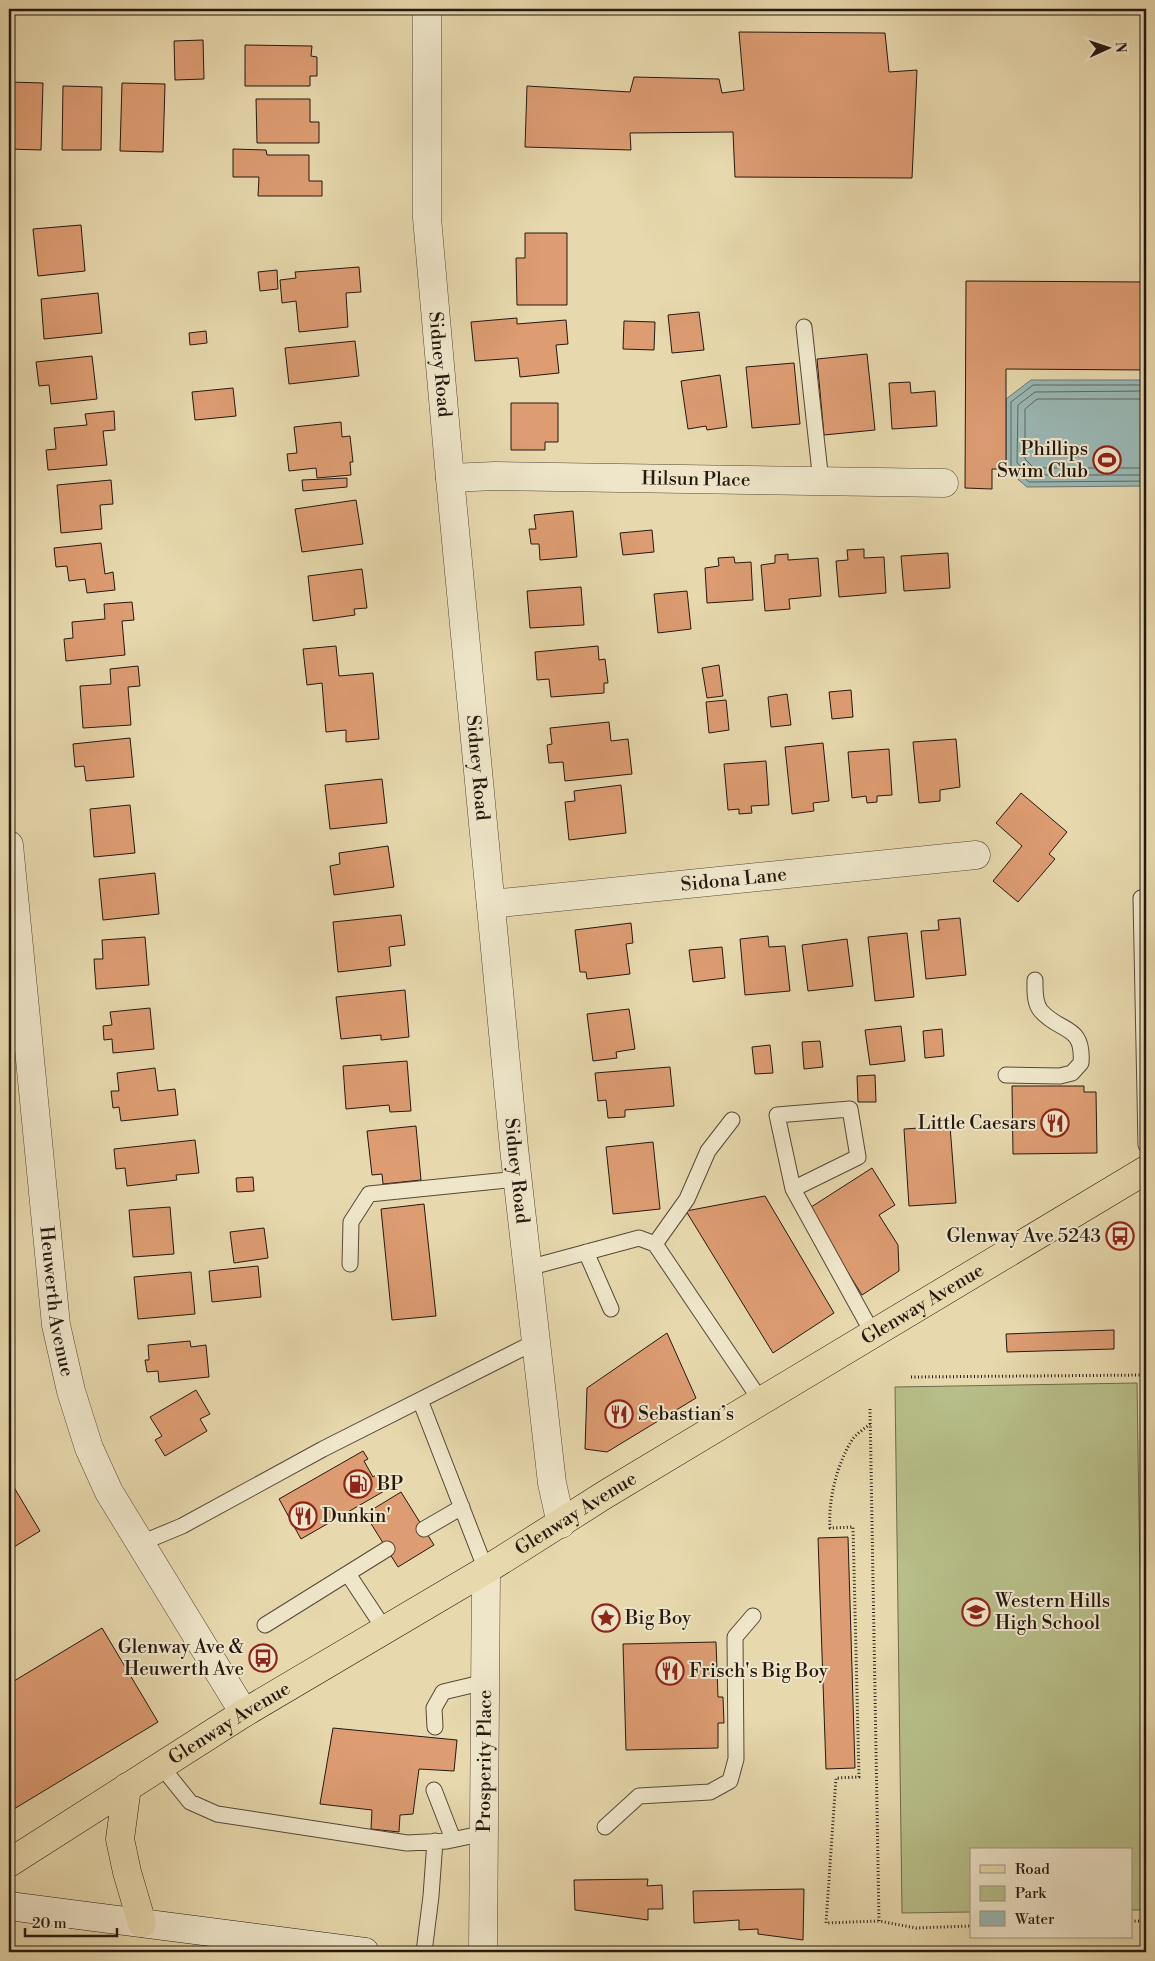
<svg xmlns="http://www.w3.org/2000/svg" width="1155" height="1961" font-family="'Libre Bodoni',serif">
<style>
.green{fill:#b7be89;stroke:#6e6b4c}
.water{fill:#9ab8b4;stroke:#6b7872}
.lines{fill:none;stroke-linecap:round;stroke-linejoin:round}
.shore{stroke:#606862;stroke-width:1}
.building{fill:#dd9c72;stroke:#251810}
.lane-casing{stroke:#564837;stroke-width:17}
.street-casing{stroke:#564837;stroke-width:29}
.secondary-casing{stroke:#251810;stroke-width:29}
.primary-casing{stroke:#251810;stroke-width:29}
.path{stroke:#251810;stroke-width:3;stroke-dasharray:1 2.5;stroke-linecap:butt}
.lane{stroke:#efe6ca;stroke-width:15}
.street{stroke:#efe6ca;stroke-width:28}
.secondary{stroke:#efe6ca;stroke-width:28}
.primary{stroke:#e7d8ad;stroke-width:28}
.labels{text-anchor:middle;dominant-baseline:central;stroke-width:4;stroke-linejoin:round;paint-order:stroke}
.street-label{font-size:19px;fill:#251810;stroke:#efe6ca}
.poi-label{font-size:19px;fill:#251810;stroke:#efe6ca;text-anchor:start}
</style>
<rect width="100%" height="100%" fill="#e7d8ad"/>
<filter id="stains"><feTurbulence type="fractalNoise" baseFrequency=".004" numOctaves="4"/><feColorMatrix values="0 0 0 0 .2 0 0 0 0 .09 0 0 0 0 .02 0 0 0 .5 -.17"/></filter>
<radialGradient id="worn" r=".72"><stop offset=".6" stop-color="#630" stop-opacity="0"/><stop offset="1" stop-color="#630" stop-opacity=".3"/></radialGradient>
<path class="green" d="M1137 1383 1145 1910H1131V1850H971V1912L902 1913 895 1387Z"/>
<path class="water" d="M1031 380H1146V486L1027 487 1006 469V399Z"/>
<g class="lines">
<path class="shore" d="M1146 385H1033L1011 402V466L1029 482 1146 481
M1146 391 1035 392 1018 405 1017 463 1032 475H1146
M1146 399H1037L1025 409V459L1034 468H1146"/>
</g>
<path class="building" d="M739 32 885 33 889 72 917 70 912 178 735 177 733 132 630 133 631 150 525 147 527 86 630 92 634 77 719 79 722 93 744 90Z
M203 40 204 79 175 80 174 41Z
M245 45 312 46 311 56 317 57V76H310V86H245Z
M9 82 43 83 41 150 9 149Z
M122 83 165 84 163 152 120 151Z
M63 86 102 87 101 150H62Z
M256 99H310V122H319V143H257Z
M233 149 266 150 267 155H309V181H322V196H258L259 177H233Z
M81 225 85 271 38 276 33 229Z
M525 233H567V305H517L516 258H525Z
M359 267 361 292 346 293 348 327 299 332 296 301 282 303 280 280 296 278 295 272Z
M277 270 278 289 260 291 258 272Z
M966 281 1146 282V370L1006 369V469H992V489L965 488Z
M98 293 102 333 44 339 41 299Z
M699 312 704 350 672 353 668 315Z
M517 318V324L566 320 568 344 556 345 559 373 520 377 518 358 475 361 471 322Z
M624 321 655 322 654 350 623 349Z
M206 331 207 343 190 345 189 333Z
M355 341 359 376 289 384 285 348Z
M867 354 875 430 824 435 817 359Z
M92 356 97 399 51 404 49 385 39 386 36 362Z
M794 363 800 424 752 428 746 367Z
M720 375 727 427 707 430 706 426 688 429 681 381Z
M910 382 911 393 935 391 937 426 892 429 889 383Z
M233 388 236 416 195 420 192 392Z
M511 403H558V442H545V450H511Z
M114 411 115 430 103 431 107 465 48 470 46 450 56 449 54 428 87 425 85 414Z
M341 422 342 437 350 436 353 462H350L351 475 317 478 316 468 289 471 287 454 297 453 294 427Z
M347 478V487L303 491 302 480Z
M111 480 113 504 100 505 102 529 61 533 57 485Z
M356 500 363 544 302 552 295 509Z
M573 511 577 557 540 560 539 544H531L529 529H536L534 515Z
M652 530 654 552 623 555 620 533Z
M101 543 105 574 113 572 115 590 87 593 85 579 69 581 67 566 56 567 54 548Z
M864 549V558L884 557 886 593 839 597 836 561 848 560 847 550Z
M948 553 950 588 904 591 901 556Z
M788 554V560L818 558 821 596 789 599 790 609 765 611 761 565 775 563V555Z
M734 557 735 563 751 562 753 600 707 603 705 568 719 566 718 558Z
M362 569 367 608 354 609 355 615 313 621 308 576Z
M581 587 584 625 530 628 527 591Z
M687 591 691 629 658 633 654 594Z
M132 602 134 620 122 621 125 655 66 661 64 639 73 638 72 622 105 619 104 604Z
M336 646 339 676 373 673 379 739 346 742V730L326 732 322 683 307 685 303 649Z
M598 646 599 660 605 659 608 683H604V693L551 697 549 679 537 680 535 652Z
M719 665 723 696 707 698 702 668Z
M138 666 140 686 128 687 131 725 83 728 80 686 111 684 110 669Z
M851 690 853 717 832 719 829 692Z
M787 694 791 725 771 727 768 697Z
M726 700 729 730 709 733 706 702Z
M609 722 611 741 628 739 632 774 565 781 563 762 549 763 547 745 552 744 550 728Z
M130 738 134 777 86 781 84 766 75 767 73 744Z
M956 739 960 787 940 790V801L919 803 913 742Z
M823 743 829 801 813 803 814 811 792 814 785 747Z
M889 749 892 795 877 796V802L867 803 866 796 852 798 848 752Z
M766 761 769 805 751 806 752 813 739 814V809L728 810 724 764Z
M382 779 387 823 330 829 325 785Z
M621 785 626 833 569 840 565 802 575 801 574 791Z
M1021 793 1067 832 1049 854 1055 859 1018 902 993 881 1022 846 996 823Z
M130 805 135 853 94 857 90 809Z
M388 846 394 887 334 895 330 866 340 864 339 853Z
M155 873 159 914 103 920 99 879Z
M401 915 405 945 389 947 391 966 338 972 333 922Z
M960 918 966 975 926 979 921 931 939 930 938 920Z
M631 923 633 943 626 944 630 974 587 979 586 972H580L575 930Z
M907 933 914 997 875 1001 868 937Z
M768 936 769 947 785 946 790 991 745 995 740 939Z
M145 937 149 985 96 989 94 959H103L102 940Z
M847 939 853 986 808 991 802 945Z
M722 947 725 978 693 982 689 950Z
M405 990 409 1037 381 1040V1035L341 1039 336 997Z
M150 1008 154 1049 113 1053 112 1039 104 1040 103 1026 112 1025 110 1012Z
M629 1009 635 1049 616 1052 617 1058 593 1061 587 1014Z
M901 1026 905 1061 870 1065 865 1030Z
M942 1029 944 1056 925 1058 923 1031Z
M820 1041 823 1067 804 1069 802 1042Z
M770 1045 773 1073 755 1074 752 1047Z
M407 1061 411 1111 390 1112 389 1105 346 1109 343 1066Z
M670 1067 674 1106 625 1110V1117L608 1118 606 1100 598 1101 595 1073Z
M155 1068 158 1091 175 1089 178 1115 121 1121 119 1107 113 1108 111 1091H119L117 1073Z
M875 1075 876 1102H858L857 1076Z
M1012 1086H1084V1092H1096L1097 1153 1013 1154Z
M416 1126 421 1180 383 1184 382 1174 372 1175 367 1131Z
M950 1126 956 1203 909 1206 904 1129Z
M195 1140 199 1173 176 1175 177 1180 127 1186 125 1168 116 1169 114 1149Z
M653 1142 660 1209 613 1214 606 1147Z
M872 1168 895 1205 879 1215 898 1245 899 1271 862 1295 808 1209Z
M253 1177 254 1191 237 1192 236 1178Z
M765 1196 834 1313 773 1353 686 1211Z
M424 1204 436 1316 392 1320 381 1209Z
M170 1207 174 1254 133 1257 129 1210Z
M264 1228 268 1258 234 1263 230 1232Z
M258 1266 261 1297 212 1302 209 1271Z
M191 1272 195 1314 138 1319 134 1277Z
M1114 1330V1349L1007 1352 1006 1334Z
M667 1333 696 1398 607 1452 585 1449 587 1388Z
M190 1341 191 1347 206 1345 209 1377 159 1382 158 1371 147 1372 145 1360H149L148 1345Z
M196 1390 210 1414 200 1419 207 1431 165 1456 155 1440 162 1436 150 1417Z
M363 1451 368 1459 364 1461 373 1477 377 1474 386 1490 301 1539 279 1499Z
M9 1479 40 1531 9 1550Z
M401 1492 434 1545 398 1567 365 1514Z
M848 1537 855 1768 826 1769 818 1538Z
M102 1628 158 1722 9 1812V1684Z
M716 1642 718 1697H723L724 1723H718V1748L626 1750 623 1644Z
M333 1728 457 1740 454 1771 419 1769 413 1814 400 1815 399 1832 371 1829 372 1810 320 1804Z
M648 1879 647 1886 662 1885 663 1909H648V1920L575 1910 574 1880Z
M804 1889 803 1940 758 1934V1929L739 1930V1920L694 1923 693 1891Z"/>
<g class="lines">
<g class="lane-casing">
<path id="lane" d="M804 327 821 482
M1146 898H1141L1146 1145
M1006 1075 1060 1076 1072 1073 1081 1063C1084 1024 1060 1033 1041 1011 1034 1003 1035 990 1035 980
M793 1189 858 1157 850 1109 777 1115 793 1189 873 1334
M655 1244 687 1199 708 1151 732 1120
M586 1252 611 1309
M350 1264 351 1222 369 1194 517 1179
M528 1268 639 1238 655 1244 761 1401
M420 1400 486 1570
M424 1529 462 1507
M141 1543 182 1526 323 1449 535 1342
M348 1574 385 1630
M265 1625 387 1549
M435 1727 434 1708 443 1692 485 1682
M161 1766 190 1802 217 1814 407 1843 447 1841 485 1833
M434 1790 453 1839
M605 1827 639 1796 710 1792 730 1781 736 1759 735 1637 753 1616
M424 1952 431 1896 435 1841"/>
</g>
<g class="street-casing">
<g id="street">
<path id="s1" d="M427 9V218L450 478 514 1148 552 1483 561 1524"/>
<path id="s2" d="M450 478 495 476 944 483"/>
<path id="s3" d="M9 845 56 1325 71 1391 89 1448 109 1492 244 1713"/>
<path id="s4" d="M491 904 976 855"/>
<path id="s5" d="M483 1952 486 1570"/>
</g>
</g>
<g class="secondary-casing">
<path id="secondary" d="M9 1906 365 1952"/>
</g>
<g class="primary-casing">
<g id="primary">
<path d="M127 1787 120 1839 127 1872 142 1923"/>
<path id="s6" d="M9 1863 244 1713 486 1570 606 1494 1146 1170"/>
</g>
</g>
<path class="path" d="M911 1377 1146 1375
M870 1409 879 1921 916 1928 971 1926
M870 1424C864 1429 856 1434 852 1440 837 1464 828 1500 830 1528L853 1527 859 1777 836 1778 826 1923 879 1921
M1131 1921H1146"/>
<use href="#lane" class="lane"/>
<use href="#street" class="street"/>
<use href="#secondary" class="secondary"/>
<use href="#primary" class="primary"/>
</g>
<defs>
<g id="stadium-ring" transform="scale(1.4375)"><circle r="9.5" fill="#efe6ca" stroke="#8f2418" stroke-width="1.5"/><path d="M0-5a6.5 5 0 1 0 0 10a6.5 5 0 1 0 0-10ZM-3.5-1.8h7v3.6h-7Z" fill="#8f2418"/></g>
<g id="restaurant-ring" transform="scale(1.4375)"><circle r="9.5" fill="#efe6ca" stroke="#8f2418" stroke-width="1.5"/><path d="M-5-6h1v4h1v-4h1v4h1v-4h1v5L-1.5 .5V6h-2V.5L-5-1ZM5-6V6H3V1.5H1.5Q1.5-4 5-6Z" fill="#8f2418"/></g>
<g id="bus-ring" transform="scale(1.4375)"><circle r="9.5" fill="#efe6ca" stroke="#8f2418" stroke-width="1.5"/><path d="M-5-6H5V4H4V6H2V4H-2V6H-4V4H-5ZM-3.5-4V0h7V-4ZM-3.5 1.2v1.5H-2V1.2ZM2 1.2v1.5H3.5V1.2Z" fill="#8f2418"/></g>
<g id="fuel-ring" transform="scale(1.4375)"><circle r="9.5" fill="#efe6ca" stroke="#8f2418" stroke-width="1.5"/><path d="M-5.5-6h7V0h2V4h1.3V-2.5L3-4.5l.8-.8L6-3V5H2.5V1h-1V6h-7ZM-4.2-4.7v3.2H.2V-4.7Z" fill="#8f2418"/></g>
<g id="school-ring" transform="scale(1.4375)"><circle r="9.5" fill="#efe6ca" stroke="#8f2418" stroke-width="1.5"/><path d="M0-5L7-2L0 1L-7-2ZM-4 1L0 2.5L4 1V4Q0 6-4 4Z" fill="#8f2418"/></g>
<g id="sight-ring" transform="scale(1.4375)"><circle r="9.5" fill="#efe6ca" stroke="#8f2418" stroke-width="1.5"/><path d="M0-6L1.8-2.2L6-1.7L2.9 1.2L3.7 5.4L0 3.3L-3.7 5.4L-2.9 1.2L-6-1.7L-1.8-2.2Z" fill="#8f2418"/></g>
</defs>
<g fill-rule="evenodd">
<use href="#stadium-ring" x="1107" y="460"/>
<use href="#restaurant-ring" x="1055" y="1123"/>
<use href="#bus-ring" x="1120" y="1236"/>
<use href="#restaurant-ring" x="619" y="1414"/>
<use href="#fuel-ring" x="358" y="1484"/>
<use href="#restaurant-ring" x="303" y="1516"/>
<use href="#school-ring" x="976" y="1612"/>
<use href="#sight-ring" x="606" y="1618"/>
<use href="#bus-ring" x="263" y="1658"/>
<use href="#restaurant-ring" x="670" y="1671"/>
</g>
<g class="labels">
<g class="street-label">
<text stroke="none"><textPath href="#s1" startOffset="356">Sidney Road</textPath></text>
<text stroke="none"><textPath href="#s2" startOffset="246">Hilsun Place</textPath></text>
<text stroke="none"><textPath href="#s1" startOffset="761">Sidney Road</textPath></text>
<text stroke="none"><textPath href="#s4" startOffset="244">Sidona Lane</textPath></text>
<text stroke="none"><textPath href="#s1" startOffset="1166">Sidney Road</textPath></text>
<text stroke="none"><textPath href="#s3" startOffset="459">Heuwerth Avenue</textPath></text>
<text stroke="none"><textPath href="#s6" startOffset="1071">Glenway Avenue</textPath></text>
<text stroke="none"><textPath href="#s6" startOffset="666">Glenway Avenue</textPath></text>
<text stroke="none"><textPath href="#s6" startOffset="261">Glenway Avenue</textPath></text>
<text stroke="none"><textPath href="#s5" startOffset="191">Prosperity Place</textPath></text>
</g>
<g class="poi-label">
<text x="1088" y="449" text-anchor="end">Phillips<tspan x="1088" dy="22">Swim Club</tspan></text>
<text x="1036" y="1123" text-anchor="end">Little Caesars</text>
<text x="1101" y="1236" text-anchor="end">Glenway Ave 5243</text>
<text x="638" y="1414">Sebastian’s</text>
<text x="377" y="1484">BP</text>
<text x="322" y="1516">Dunkin'</text>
<text x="995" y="1601">Western Hills<tspan x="995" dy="22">High School</tspan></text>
<text x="625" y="1618">Big Boy</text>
<text x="244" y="1647" text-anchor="end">Glenway Ave &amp;<tspan x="244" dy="22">Heuwerth Ave</tspan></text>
<text x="689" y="1671">Frisch's Big Boy</text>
</g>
</g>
<rect width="1155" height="1961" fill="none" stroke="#e7d8ad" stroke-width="30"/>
<rect x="10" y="10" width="1135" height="1941" fill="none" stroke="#251810" stroke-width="2.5"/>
<rect x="15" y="15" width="1125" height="1931" fill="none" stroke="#251810"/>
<rect x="970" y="1848" width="162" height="90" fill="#efe6ca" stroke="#9e9480"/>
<rect x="980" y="1865" width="25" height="8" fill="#e7d8ad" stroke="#9e9480"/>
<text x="1015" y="1874" font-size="15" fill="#251810">Road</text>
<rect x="980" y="1886" width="25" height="15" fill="#b7be89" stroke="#9e9480"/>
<text x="1015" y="1898" font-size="15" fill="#251810">Park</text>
<rect x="980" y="1911" width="25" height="15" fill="#9ab8b4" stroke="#9e9480"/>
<text x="1015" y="1924" font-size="15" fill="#251810">Water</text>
<g transform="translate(1108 48) rotate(87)" stroke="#efe6ca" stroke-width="4" paint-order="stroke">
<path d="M0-4L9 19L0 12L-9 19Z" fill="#251810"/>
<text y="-8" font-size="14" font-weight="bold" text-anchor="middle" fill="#251810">N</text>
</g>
<path d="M25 1928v8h92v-8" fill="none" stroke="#251810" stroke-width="2.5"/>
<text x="32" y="1928" font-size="15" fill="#251810" stroke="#efe6ca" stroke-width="4" paint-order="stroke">20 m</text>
<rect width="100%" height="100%" filter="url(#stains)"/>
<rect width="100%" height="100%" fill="url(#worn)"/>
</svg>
